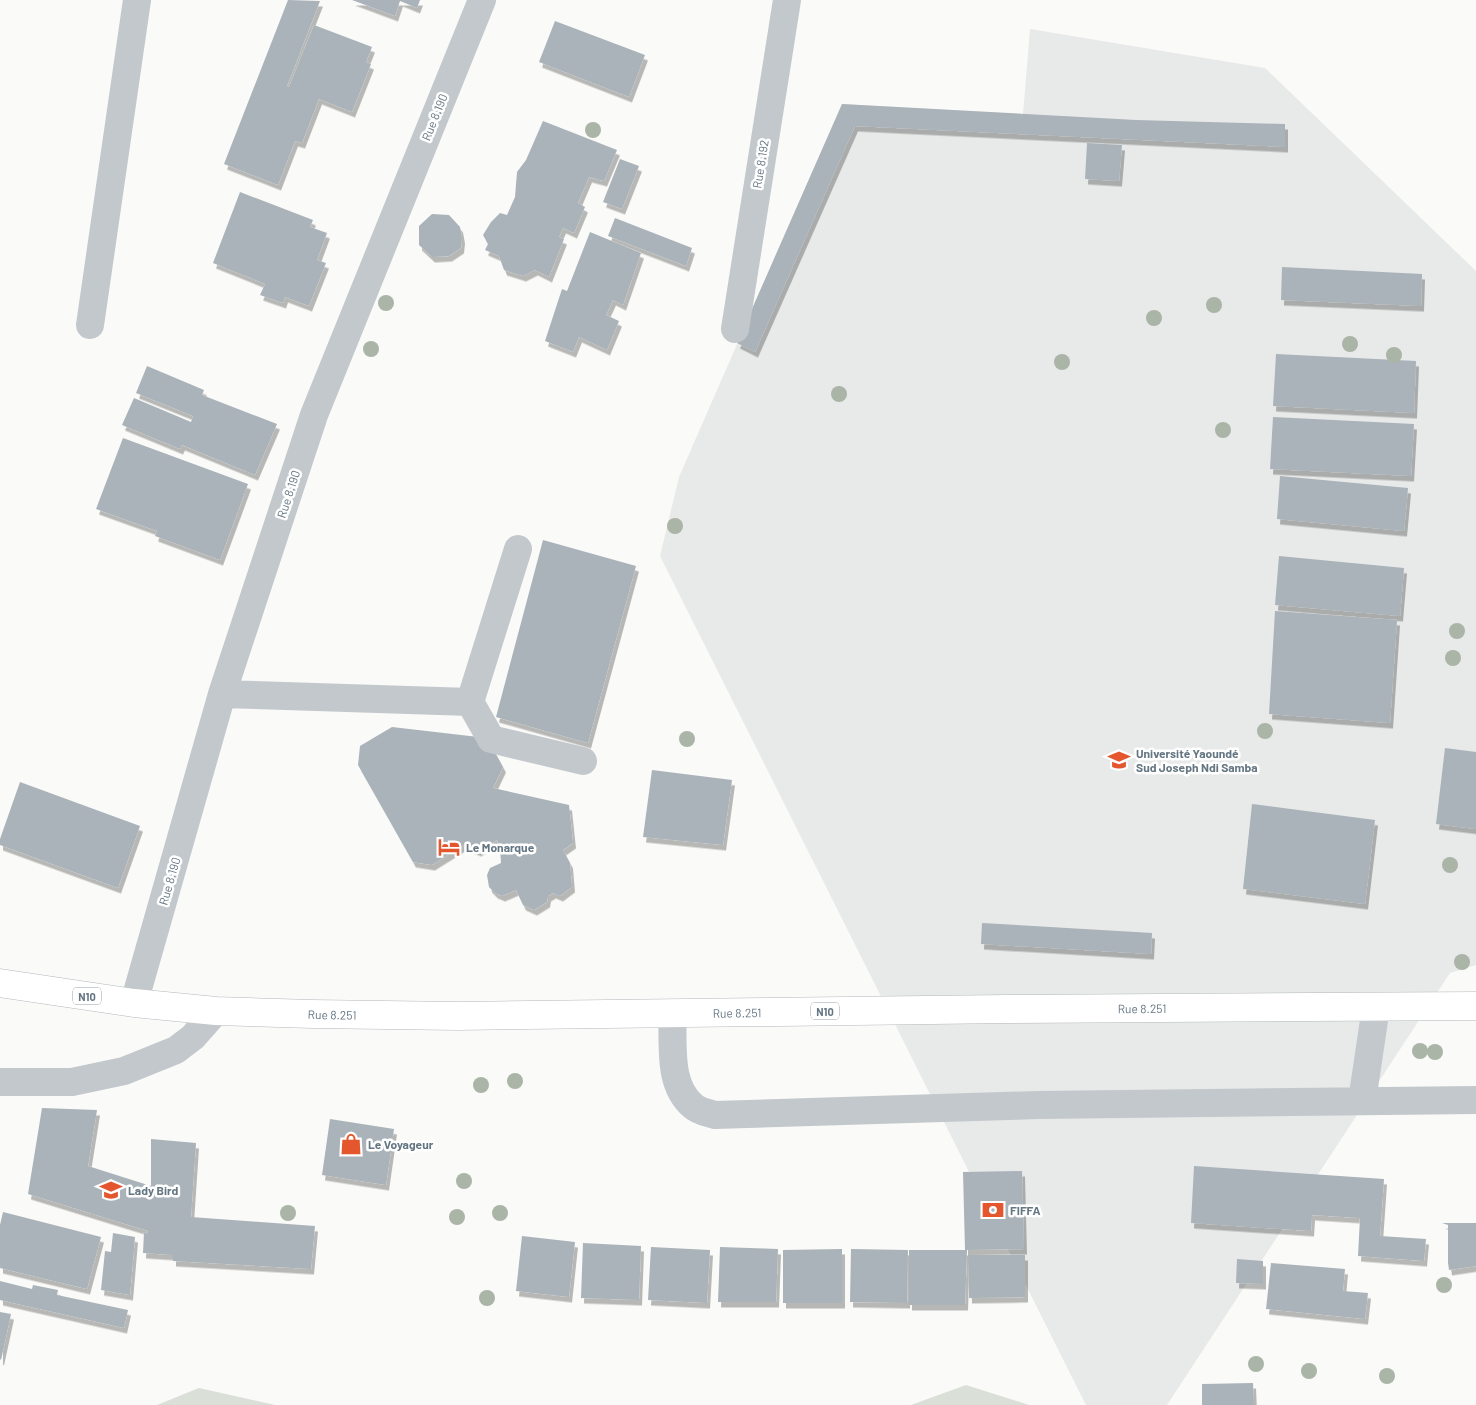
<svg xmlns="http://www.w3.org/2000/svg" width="1476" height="1405" font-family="Barlow,sans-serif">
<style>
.built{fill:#e8e9e9}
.green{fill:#dadfd7}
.building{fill:#aab3b9;filter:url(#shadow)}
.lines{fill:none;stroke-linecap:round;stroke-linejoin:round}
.highway-casing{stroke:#b4b9bd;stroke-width:29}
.minor{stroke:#c3c8cc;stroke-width:28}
.highway{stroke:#fff;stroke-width:28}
.tree{fill:#aab4a7}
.labels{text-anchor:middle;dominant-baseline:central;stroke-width:5;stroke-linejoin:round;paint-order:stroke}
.shield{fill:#fff;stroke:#939fa8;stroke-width:1}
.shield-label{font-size:11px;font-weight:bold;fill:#657683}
.street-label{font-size:12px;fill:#657683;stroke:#fff}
.poi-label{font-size:12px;font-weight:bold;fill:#657683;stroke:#fff;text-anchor:start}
</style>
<defs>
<filter id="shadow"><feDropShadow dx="3" dy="5.5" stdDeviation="0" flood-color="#0004"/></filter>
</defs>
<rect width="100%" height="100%" fill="#fafaf8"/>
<path class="built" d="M1030 29 1265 68 1476 271V965L1450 973 1167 1405H1086L660 556 679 477 842 104 1023 114Z"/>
<path class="green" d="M966 1385 1029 1405H911Z
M199 1388 275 1405H157Z"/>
<path class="building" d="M288 0 320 1 287 86 289 87 314 25 372 47 366 62 371 64 352 112 319 99 302 143 295 141 278 185 224 164Z
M352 0H420L417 8 400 1 395 16Z
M555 21 645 55 629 97 539 62Z
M842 104 1136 120 1285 124V147L855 126 755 352 737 343Z
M543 121 617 150 604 181 589 177 578 203 585 207 574 233 563 228 559 237 564 239 549 277 535 270 523 276 504 270 499 256 485 250 488 244 483 235 491 222 500 213 507 215 515 197 517 172 526 160Z
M1087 143 1122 145 1119 181 1085 179Z
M620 159 639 166 622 209 603 202Z
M240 192 313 220 310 227 327 233 317 260 326 263 309 306 285 297 283 303 260 295 265 284 213 263Z
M432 214 449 215 460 227 462 238 461 248 449 256 432 257 419 245V226Z
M615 218 692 248 686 266 608 236Z
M590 232 641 253 623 305 613 300 606 315 619 321 607 350 579 337 573 352 545 341 562 289 567 291Z
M1282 267 1422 274 1421 306 1281 300Z
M1276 354 1416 361 1414 413 1273 406Z
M147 366 204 390 202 395 277 424 255 475 182 445 180 449 122 425 134 398 191 422 193 416 136 393Z
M1273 417 1414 424 1411 476 1270 469Z
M123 438 248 484 220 560 155 536 157 531 96 509Z
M1280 476 1408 488 1404 531 1277 519Z
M543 540 636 566 588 743 496 717Z
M1279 556 1404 568 1400 616 1275 605Z
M1275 611 1397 620 1390 723 1269 714Z
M392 727 487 738 503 767 493 788 569 805 573 843 563 850 570 863 572 887 560 896 553 893 548 896 547 902 534 910 523 905 516 890 502 896 495 893 489 887 487 875 490 868 501 863 500 848 497 840 478 851 464 845 432 865 413 862 358 765 360 746Z
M1445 748 1476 752V829L1436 824Z
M652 770 732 780 723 845 643 837Z
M20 782 140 826 118 888 0 845V839Z
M1252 804 1375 820 1365 904 1243 889Z
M982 923 1152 933 1151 954 981 944Z
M42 1108 97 1110 88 1166 151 1186V1139L196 1143 191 1217 315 1226 311 1269 173 1261V1255L143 1253 144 1232 147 1234 148 1231 28 1194Z
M330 1119 394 1129 386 1185 322 1175Z
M1194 1166 1384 1179 1380 1236 1426 1239 1424 1261 1358 1256 1360 1218 1312 1215 1311 1231 1191 1223Z
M1022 1171 1024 1249 967 1250 965 1305H909V1250H965L963 1172Z
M3 1212 101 1237 87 1289 0 1268V1225Z
M1442 1223H1476V1266L1449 1270 1448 1263V1225Z
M113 1233 135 1237 130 1295 101 1290 105 1251 111 1252Z
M522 1236 575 1242 569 1297 516 1291Z
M583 1243 641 1246 639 1300 581 1298Z
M651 1247 710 1250 707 1303 648 1300Z
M720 1247 778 1249 776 1302H718Z
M842 1249V1303H783V1250Z
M851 1249 908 1250 907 1303 850 1302Z
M968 1255H1025V1297L969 1298Z
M1237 1259 1263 1261V1284L1236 1283Z
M1271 1263 1345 1269 1343 1291 1368 1293 1365 1319 1266 1309Z
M0 1281 32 1289 33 1285 58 1290 57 1295 128 1310 124 1328 0 1300Z
M0 1312 11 1314 1 1360 0 1359Z
M1253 1383 1254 1405H1202V1384Z"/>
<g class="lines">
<g class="highway-casing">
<g id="highway">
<path id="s1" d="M0 983 134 1003 216 1011 312 1014 458 1016 1007 1009 1476 1006"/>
</g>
</g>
<path class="minor" d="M90 325 137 0
M735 329 787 0
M518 549 470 702 491 739 583 761
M222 694 470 702
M134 1003 222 694 314 415 482 0
M672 1013C674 1044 667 1084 693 1106 698 1111 708 1113 715 1115L1038 1105 1476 1100
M0 1082H72L124 1071 176 1050 193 1037 216 1011
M1362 1101 1376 1007"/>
<use href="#highway" class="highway"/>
</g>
<g class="tree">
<circle cx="593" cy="130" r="8"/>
<circle cx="386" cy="303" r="8"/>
<circle cx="1214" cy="305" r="8"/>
<circle cx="1154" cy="318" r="8"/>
<circle cx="1350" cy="344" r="8"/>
<circle cx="371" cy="349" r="8"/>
<circle cx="1394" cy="355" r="8"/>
<circle cx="1062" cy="362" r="8"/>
<circle cx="839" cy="394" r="8"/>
<circle cx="1223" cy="430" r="8"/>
<circle cx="675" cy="526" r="8"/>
<circle cx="1457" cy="631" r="8"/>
<circle cx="1453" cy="658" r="8"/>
<circle cx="1265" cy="731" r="8"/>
<circle cx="687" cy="739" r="8"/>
<circle cx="1450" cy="865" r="8"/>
<circle cx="1462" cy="962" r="8"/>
<circle cx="1420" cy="1051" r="8"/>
<circle cx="1435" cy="1052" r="8"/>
<circle cx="515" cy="1081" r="8"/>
<circle cx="481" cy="1085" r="8"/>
<circle cx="464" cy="1181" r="8"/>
<circle cx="288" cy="1213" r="8"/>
<circle cx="500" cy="1213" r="8"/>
<circle cx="457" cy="1217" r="8"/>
<circle cx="1444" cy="1285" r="8"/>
<circle cx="487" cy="1298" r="8"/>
<circle cx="1256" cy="1364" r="8"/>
<circle cx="1309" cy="1371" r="8"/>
<circle cx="1387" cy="1376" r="8"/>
</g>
<defs>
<g id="university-bare" transform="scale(1.725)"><path d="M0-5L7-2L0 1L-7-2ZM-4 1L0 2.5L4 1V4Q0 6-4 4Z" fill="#e4572e" stroke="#fff" stroke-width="2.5" paint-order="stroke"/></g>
<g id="hotel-bare" transform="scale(1.725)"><path d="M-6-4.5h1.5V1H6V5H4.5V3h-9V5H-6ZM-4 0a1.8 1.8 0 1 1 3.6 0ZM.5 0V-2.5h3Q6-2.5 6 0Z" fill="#e4572e" stroke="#fff" stroke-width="2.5" paint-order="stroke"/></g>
<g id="shop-bare" transform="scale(1.725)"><path d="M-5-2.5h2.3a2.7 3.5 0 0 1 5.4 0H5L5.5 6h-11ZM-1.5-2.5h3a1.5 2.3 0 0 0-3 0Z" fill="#e4572e" stroke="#fff" stroke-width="2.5" paint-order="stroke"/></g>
<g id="school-bare" transform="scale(1.725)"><path d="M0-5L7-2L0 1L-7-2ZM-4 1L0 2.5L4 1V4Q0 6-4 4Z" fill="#e4572e" stroke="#fff" stroke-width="2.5" paint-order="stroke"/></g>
<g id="bank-bare" transform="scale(1.725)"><path d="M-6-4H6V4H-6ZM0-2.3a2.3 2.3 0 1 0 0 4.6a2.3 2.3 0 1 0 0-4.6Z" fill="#e4572e" stroke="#fff" stroke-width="2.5" paint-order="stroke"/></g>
</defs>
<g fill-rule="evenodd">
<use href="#university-bare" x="1119" y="760"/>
<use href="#hotel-bare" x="449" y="847"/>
<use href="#shop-bare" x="351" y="1144"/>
<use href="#school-bare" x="111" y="1190"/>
<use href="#bank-bare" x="993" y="1210"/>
</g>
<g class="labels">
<g class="shield">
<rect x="73" y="987.5" width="28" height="17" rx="4"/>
<rect x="811" y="1002.5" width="28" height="17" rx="4"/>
</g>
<g class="shield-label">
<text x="87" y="996">N10</text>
<text x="825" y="1011">N10</text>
</g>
<g class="street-label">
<text transform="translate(434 117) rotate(-68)">Rue 8.190</text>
<text transform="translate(760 164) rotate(-81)">Rue 8.192</text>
<text transform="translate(288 494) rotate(-72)">Rue 8.190</text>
<text transform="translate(169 881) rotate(-74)">Rue 8.190</text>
<text stroke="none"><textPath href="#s1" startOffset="1144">Rue 8.251</textPath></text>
<text stroke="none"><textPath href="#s1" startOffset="739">Rue 8.251</textPath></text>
<text stroke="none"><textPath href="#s1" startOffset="334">Rue 8.251</textPath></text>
</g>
<g class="poi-label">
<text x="1136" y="753">Université Yaoundé<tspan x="1136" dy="14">Sud Joseph Ndi Samba</tspan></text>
<text x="466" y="847">Le Monarque</text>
<text x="368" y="1144">Le Voyageur</text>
<text x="128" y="1190">Lady Bird</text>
<text x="1010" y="1210">FIFFA</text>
</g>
</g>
</svg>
